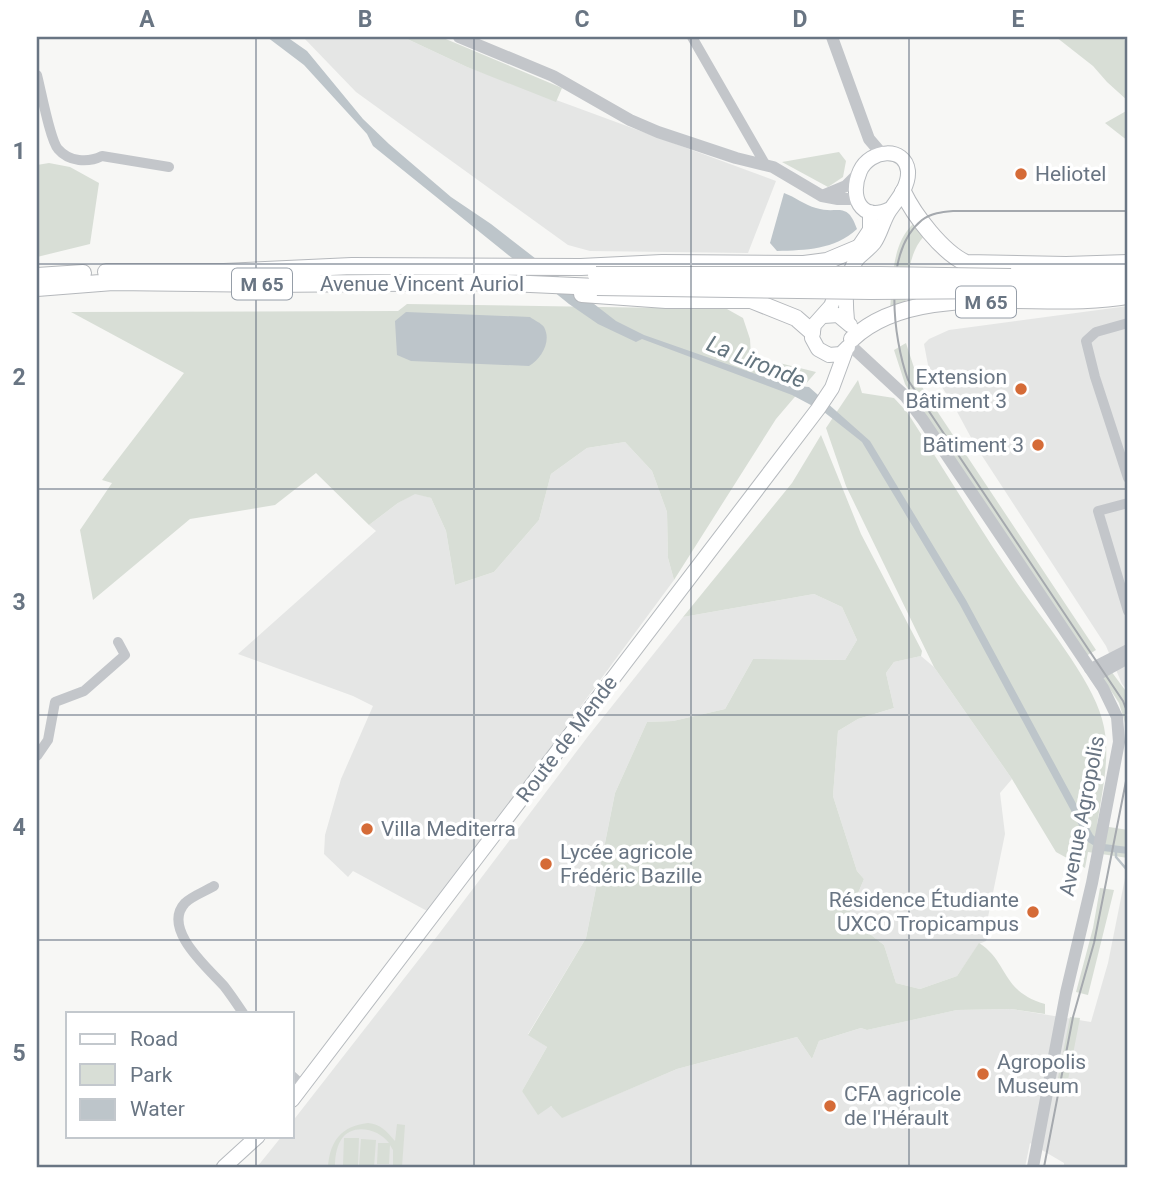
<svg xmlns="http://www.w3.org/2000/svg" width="1165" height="1204" font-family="Roboto,sans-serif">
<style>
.built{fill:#e5e6e5}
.green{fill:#d8ded6}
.water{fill:#bdc5ca}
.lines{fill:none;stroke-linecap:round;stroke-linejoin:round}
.stream{stroke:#bdc5ca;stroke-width:2.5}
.secondary-casing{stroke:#b6babe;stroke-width:16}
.primary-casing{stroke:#b5b8bc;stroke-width:18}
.minor{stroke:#c3c6ca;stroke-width:10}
.tertiary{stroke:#c3c6ca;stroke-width:12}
.secondary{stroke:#fff;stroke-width:14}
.primary{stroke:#fff;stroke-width:16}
.tram{stroke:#a5a9ae;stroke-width:2}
.primary-bridge-casing{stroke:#b5b8bc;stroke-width:18;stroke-linecap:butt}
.primary-bridge{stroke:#fff;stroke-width:16}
.grid{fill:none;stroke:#697583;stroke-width:2;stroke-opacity:0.55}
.poi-dot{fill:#d56b37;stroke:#fff;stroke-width:2.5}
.labels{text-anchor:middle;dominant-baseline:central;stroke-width:7;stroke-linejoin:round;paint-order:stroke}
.shield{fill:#fff;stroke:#969ea8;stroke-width:2}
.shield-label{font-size:19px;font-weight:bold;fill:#697583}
.poi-label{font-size:21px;fill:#697583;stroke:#fff;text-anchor:start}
.street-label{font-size:21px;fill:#697583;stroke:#fff}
.water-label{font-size:23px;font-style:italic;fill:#64757f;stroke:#fff}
.neatline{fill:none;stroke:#697583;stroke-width:2.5}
.grid-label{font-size:23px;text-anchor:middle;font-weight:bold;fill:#697583}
</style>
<rect width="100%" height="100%" fill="#f7f7f5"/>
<path class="built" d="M303 37H403L467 67 776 181 748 253 590 251 568 245 356 92Z
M1128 306V691L1122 684 1106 646 975 445 954 406 928 365 924 344 929 339 949 330Z
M625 442 652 471 667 512 668 558 674 580 429 912 353 871 348 877 324 854 325 835 341 779 373 706 353 696 238 654 376 531 369 525 398 503 415 493 431 498 446 531 455 585 494 572 539 520 551 474 587 448Z
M814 594 842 607 857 640 845 660 753 659 725 709 673 721 647 722 615 793 586 938 528 1034 547 1047 522 1091 556 1109 563 1117 677 1069 797 1037 812 1059 819 1041 861 1028 867 1030 957 1010 1011 1009 1091 1022 1108 963 1128 863V1167H1064V1163L1030 1143 1025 1167H257L282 1136H292V1122L438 935 589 735 683 617Z
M921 656 934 667 1012 779 1000 793 1005 834 988 917 991 926 986 941 979 944 957 976 920 989 896 983 884 945 848 917 864 879 857 871 833 796 838 731 858 719 894 708 886 673 894 662Z"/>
<path class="green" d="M403 37H441L562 88 556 102 467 67Z
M1056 37H1121L1128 43V101L1107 82 1093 66Z
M1128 110V141L1105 123Z
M839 152 846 161 843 177 828 187 782 162Z
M49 163 70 167 99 183 90 244 37 257V165Z
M914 223 924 236C907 255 908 282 905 306L890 309C893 280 891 244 914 223Z
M407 304 727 309 743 318 750 339 751 356 816 372 776 419 674 580 668 558 667 512 652 471 625 442 587 448 551 474 539 520 494 572 455 585 446 531 431 498 415 494 398 503 369 525 316 473 275 505 190 519 93 600 80 530 112 483 102 480 184 373 71 312 398 311Z
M906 343 918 380 933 405 1096 650 1086 656 923 412 905 384 894 350Z
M858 380 862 393 894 398 907 412C944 469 979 528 1017 583 1042 619 1091 678 1102 719 1112 753 1102 791 1097 825L1128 830V858L1088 852 1085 868 1056 852 1012 779 934 667 846 486 826 428Z
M821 435 861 534 922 651 921 656 894 662 886 673 894 708 858 719 838 731 833 796 857 871 864 879 848 917 884 945 896 983 920 989 957 976 979 943C1009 962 1001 992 1045 1004V1014L1011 1009 957 1010 867 1030 861 1028 819 1041 812 1059 797 1037 677 1069 562 1118 551 1106 538 1115 522 1091 547 1047 528 1035 586 938 615 793 647 722 673 721 725 709 753 659 845 660 857 640 842 607 814 594 683 617 792 483Z
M1111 671 1128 694V733L1119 703 1102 677Z
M1100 888 1114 890 1088 995 1076 992 1093 928Z
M1070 1017 1080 1018 1067 1085 1057 1083Z
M368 1123C381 1124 387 1132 395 1141L397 1124 405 1125 402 1167H393V1150L390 1145 389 1164H377L378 1143H389C379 1129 352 1122 341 1140 336 1148 335 1158 335 1167H328C330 1141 341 1126 368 1123Z
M344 1138H359L358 1165H343Z
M361 1139 376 1140 374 1167 359 1166Z"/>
<path class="water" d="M267 37H287L307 51 363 119 389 144 451 197 491 224 616 321 644 335 787 385 809 387 870 441 966 600 1093 835 1104 844 1128 847V854L1103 851 1088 842 960 605 862 442 824 412 792 395 642 339 636 342 598 324 569 304 373 146 367 134 304 65Z
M784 193C795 197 805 205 816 208 837 215 847 200 857 229 834 250 806 250 777 251L770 243Z
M406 312 530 317C534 320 541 323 544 327 552 342 541 359 529 366L411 361 397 355 395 321Z"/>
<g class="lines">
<path class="stream" d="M1116 852V857L1128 871"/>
<g class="secondary-casing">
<path id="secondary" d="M858 248 870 230V212
M841 281 831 306 814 325 812 338 818 349 829 355 841 354 848 347
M824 316 838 315 850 325
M847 320C845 300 844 275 858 258 863 253 869 249 874 243 881 233 883 220 890 210 898 199 909 186 908 171 905 146 870 149 860 171 849 196 860 223 890 209
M292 1100 818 409 832 388 846 350
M224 1167 258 1136"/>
</g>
<g class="primary-casing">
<path id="primary" d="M903 192C914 215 942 252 966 263L1066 265 1128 263
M106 272H234
M224 272 352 266 581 267 662 263 804 264 827 261 858 248
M37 276 83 273
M1011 277 1128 274
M37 288 113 282 268 284 488 282 597 287
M1011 290H1077L1128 285
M582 294 666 300H751L796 318 812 332
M852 339C916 278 1046 311 1128 296"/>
</g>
<path class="minor" d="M692 37 765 164
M37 75C41 90 50 140 58 149 69 162 88 163 102 156L169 167
M1128 323 1096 332 1086 341 1095 377 1128 478
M1128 503 1098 511 1128 611
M1089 669 1128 649
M1095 677 1128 659
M37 756 48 740 55 702 84 691 125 655 118 642
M214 886C206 891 192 896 185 903 161 929 209 969 224 986 231 995 237 1004 243 1013
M292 1076 304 1087"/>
<path class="tertiary" d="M459 37 553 76 630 120 658 132 736 158 773 167 822 196 838 199H857
M832 37 869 139 881 153
M822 196 846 186 859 173
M850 345 905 396 923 420 1103 688 1117 717 1119 742 1092 883 1066 993 1033 1167"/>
<use href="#secondary" class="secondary"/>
<use href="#primary" class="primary"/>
<path class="tram" d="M1128 211H953C942 212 931 213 922 220 882 252 893 338 908 380L1123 701 1128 714
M1044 1167 1073 1017 1094 943 1128 771"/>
<g class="primary-bridge-casing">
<path id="primary-bridge" d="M596 275H880L1011 277
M597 287 871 291 1011 290"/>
</g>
<use href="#primary-bridge" class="primary-bridge"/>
</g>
<path class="grid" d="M256 37V1013M474 37V1167M691 37V1167M909 37V1167M37 264H1128M37 489H1128M37 715H1128M37 940H1128M256 1136V1167"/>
<g class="poi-dot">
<circle cx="1021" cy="174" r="7"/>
<circle cx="1021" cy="389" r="7"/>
<circle cx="1038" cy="445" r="7"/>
<circle cx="367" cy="829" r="7"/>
<circle cx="546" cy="864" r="7"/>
<circle cx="1033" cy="912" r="7"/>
<circle cx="983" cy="1074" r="7"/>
<circle cx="830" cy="1106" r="7"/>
</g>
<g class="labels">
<g class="shield">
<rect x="232" y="268.5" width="60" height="31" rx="5"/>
<rect x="956" y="286.5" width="60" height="31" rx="5"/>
</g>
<g class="shield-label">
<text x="262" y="284">M 65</text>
<text x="986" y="302">M 65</text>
</g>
<g class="poi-label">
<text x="1035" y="174">Heliotel</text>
<text x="1007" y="377" text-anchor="end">Extension<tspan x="1007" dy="24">Bâtiment 3</tspan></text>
<text x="1024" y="445" text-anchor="end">Bâtiment 3</text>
<text x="381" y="829">Villa Mediterra</text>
<text x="560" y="852">Lycée agricole<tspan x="560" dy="24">Frédéric Bazille</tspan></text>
<text x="1019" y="900" text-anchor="end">Résidence Étudiante<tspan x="1019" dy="24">UXCO Tropicampus</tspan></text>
<text x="997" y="1062">Agropolis<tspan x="997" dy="24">Museum</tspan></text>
<text x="844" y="1094">CFA agricole<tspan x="844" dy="24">de l'Hérault</tspan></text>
</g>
<g class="street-label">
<text x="422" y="284">Avenue Vincent Auriol</text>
<text transform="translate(567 739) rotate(-53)">Route de Mende</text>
<text transform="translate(1082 816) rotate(-79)">Avenue Agropolis</text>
</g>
<g class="water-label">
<text transform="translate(756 362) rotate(22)">La Lironde</text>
</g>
</g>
<rect width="1165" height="1204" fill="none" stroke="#ffffff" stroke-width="77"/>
<rect x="66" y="1012" width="228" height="126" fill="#ffffff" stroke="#c3c8cd" stroke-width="2"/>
<rect x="80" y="1034" width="35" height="10" fill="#ffffff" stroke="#c3c8cd" stroke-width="2"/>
<text x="130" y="1046" font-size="21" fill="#697583">Road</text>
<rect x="80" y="1064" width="35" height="21" fill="#d8ded6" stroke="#c3c8cd" stroke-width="2"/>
<text x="130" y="1082" font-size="21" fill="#697583">Park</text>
<rect x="80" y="1099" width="35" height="21" fill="#bdc5ca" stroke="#c3c8cd" stroke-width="2"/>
<text x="130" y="1116" font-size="21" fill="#697583">Water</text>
<rect x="38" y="38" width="1088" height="1128" class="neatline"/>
<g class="grid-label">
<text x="147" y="27">A</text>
<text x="365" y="27">B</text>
<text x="582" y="27">C</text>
<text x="800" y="27">D</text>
<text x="1018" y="27">E</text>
<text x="19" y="159">1</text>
<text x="19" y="385">2</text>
<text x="19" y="610">3</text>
<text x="19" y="835">4</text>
<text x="19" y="1061">5</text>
</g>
</svg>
